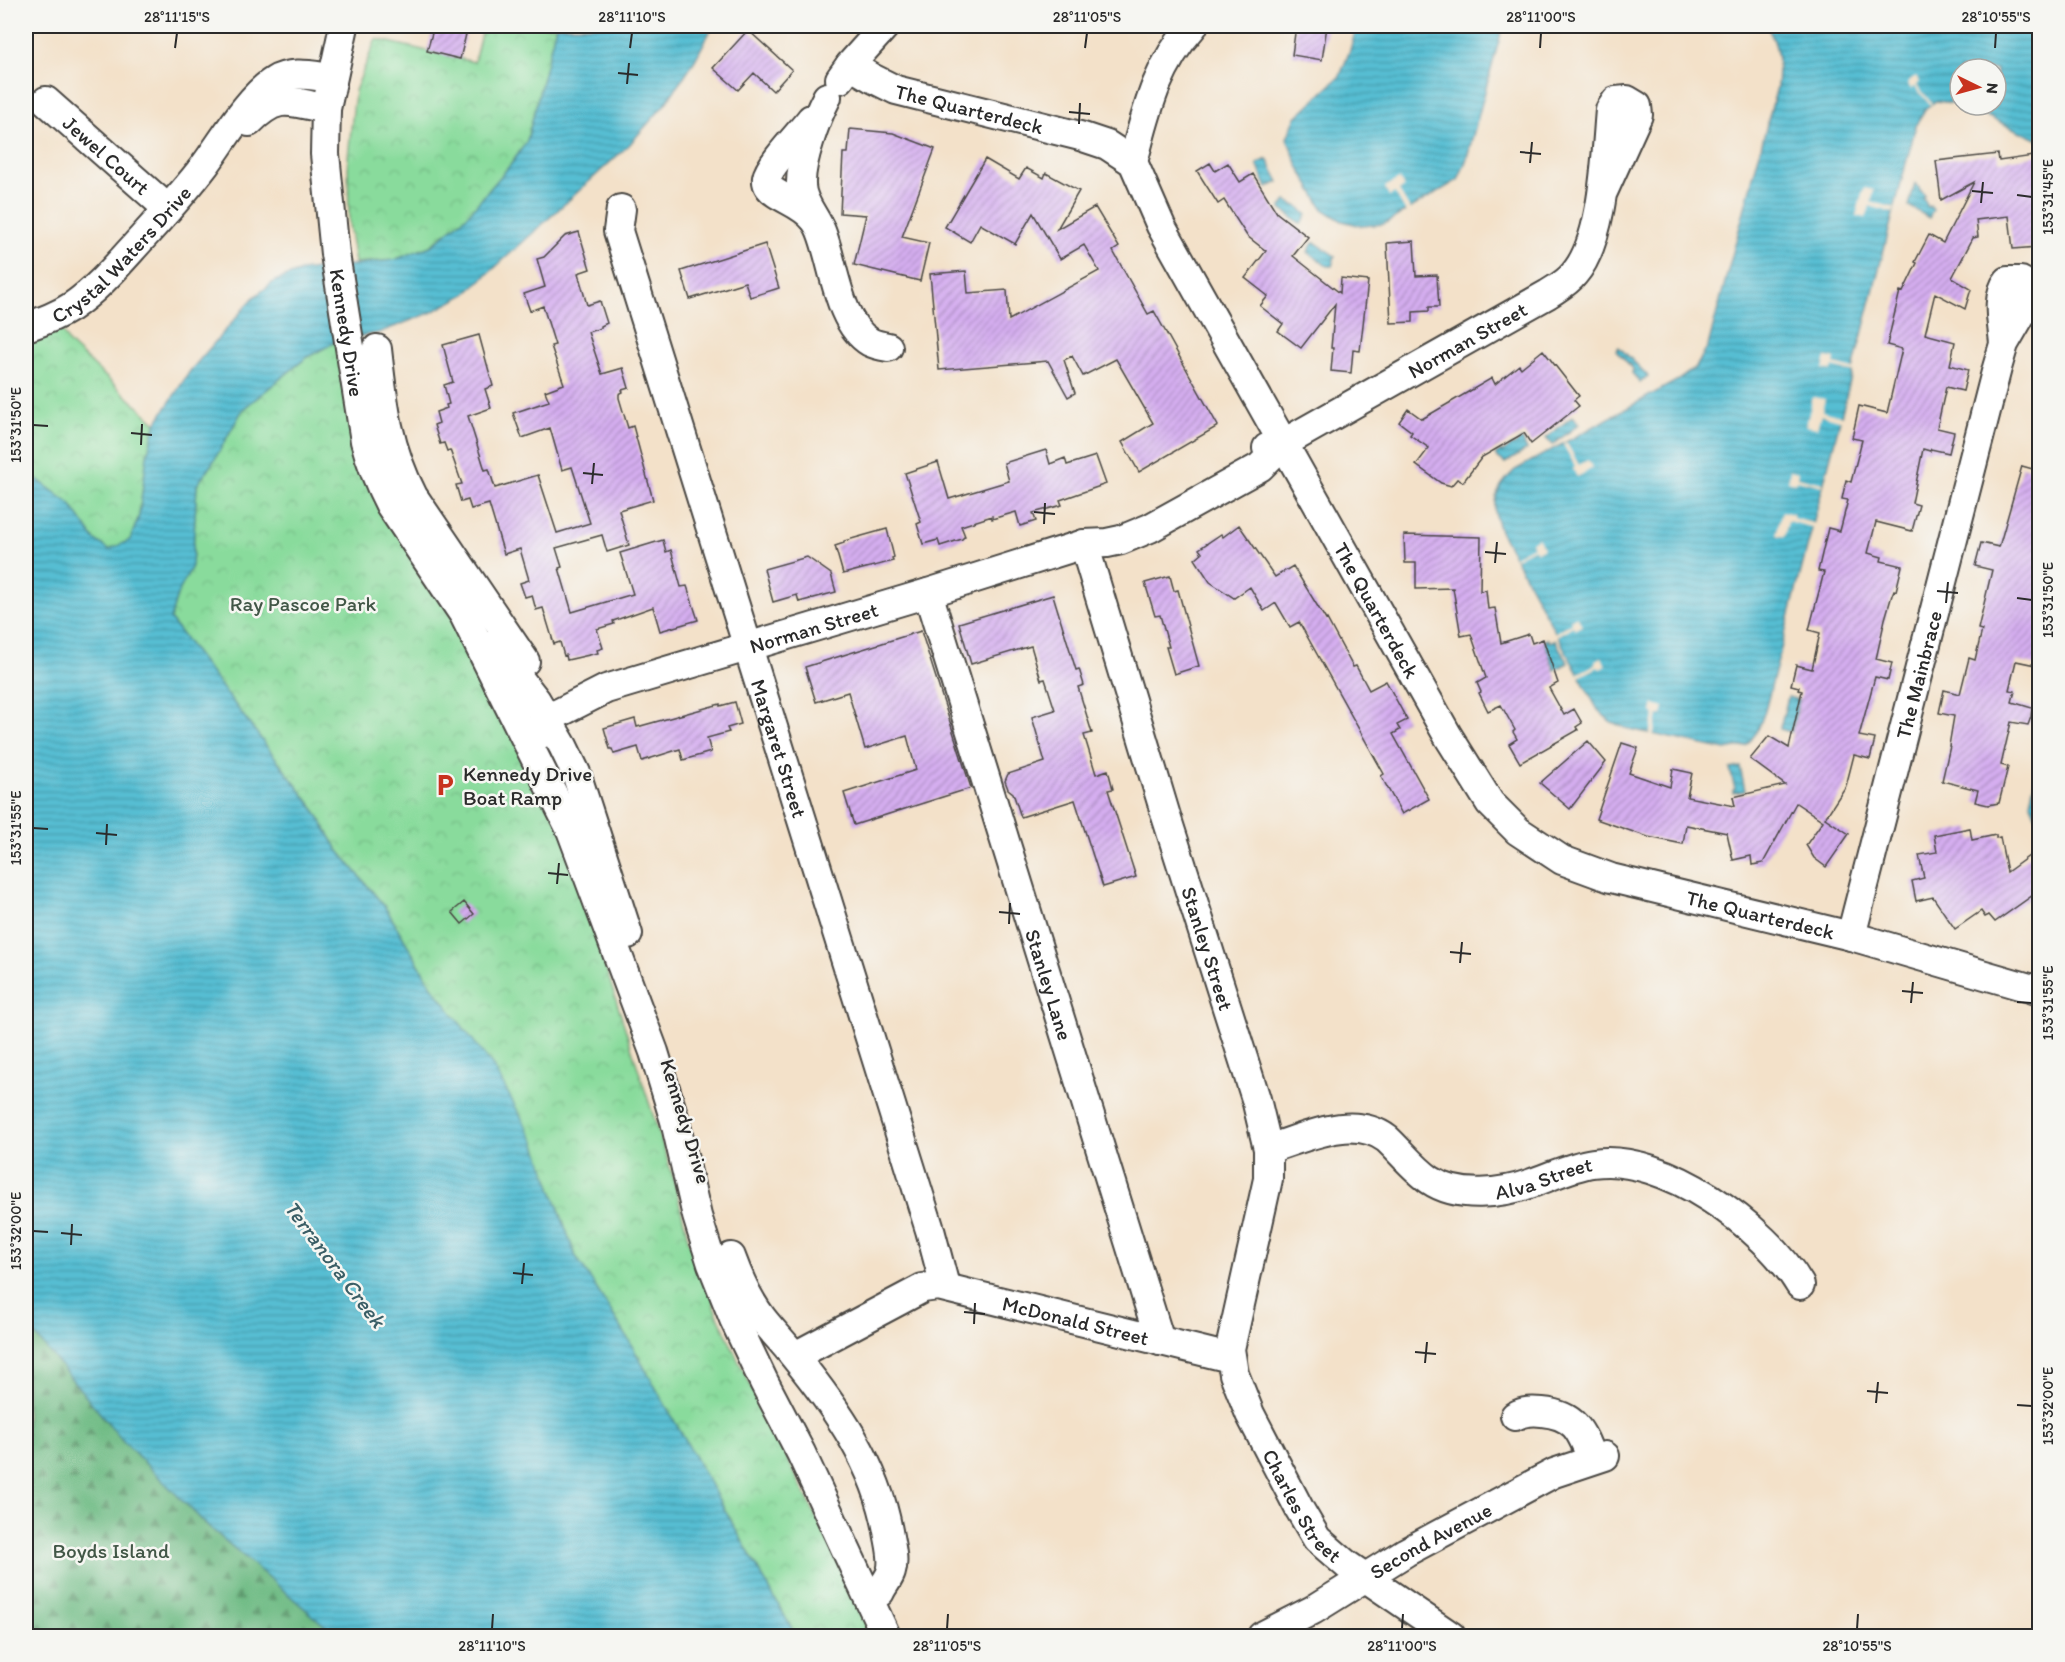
<svg xmlns="http://www.w3.org/2000/svg" width="2065" height="1662" font-family="Itim,sans-serif">
<style>
.forest{fill:url(#forest-firs);stroke:#4c7358;stroke-width:1.5}
.park{fill:url(#park-crowns);stroke:#5a8364;stroke-width:1.5}
.water{fill:url(#water-rules);stroke:#40747f;stroke-width:1.5}
.pier{fill:#f3e1c9}
.building{fill:url(#building-hatch)}
.lines{fill:none;stroke-linecap:round;stroke-linejoin:round}
.minor-casing{stroke:#494643;stroke-width:32}
.minor{stroke:#fff;stroke-width:28}
.ticks{fill:none;stroke:#2b2b2b;stroke-width:2}
.labels{text-anchor:middle;dominant-baseline:central;stroke-width:5;stroke-linejoin:round;paint-order:stroke}
.street-label{font-size:21px;fill:#2b2b2b;stroke:#f6f6f2}
.park-label{font-size:21px;fill:#425747;stroke:#f6f6f2}
.poi-label{font-size:21px;fill:#2b2b2b;stroke:#f6f6f2;text-anchor:start}
.water-label{font-size:22px;font-style:italic;fill:#3a5e66;stroke:#f6f6f2}
.neatline{fill:none;stroke:#2b2b2b;stroke-width:2}
.ticks-label{font-size:15px;text-anchor:middle;fill:#2b2b2b}
</style>
<defs>
<pattern id="forest-firs" width="22" height="20" patternUnits="userSpaceOnUse" patternTransform="scale(1.5)"><rect width="22" height="20" fill="#6ebb84"/><path d="M5 1l3.5 6h-7zM16 11l3.5 6h-7z" fill="#5b986c"/></pattern>
<pattern id="park-crowns" width="20" height="18" patternUnits="userSpaceOnUse" patternTransform="scale(1.5)"><rect width="20" height="18" fill="#89db9c"/><path d="M2 6a3 3 0 1 1 6 0M12 15a3 3 0 1 1 6 0" fill="none" stroke="#76bc87"/></pattern>
<pattern id="water-rules" width="6" height="5" patternUnits="userSpaceOnUse" patternTransform="scale(1.5)"><rect width="6" height="5" fill="#56bed3"/><path d="M0 2.5h6" fill="none" stroke="#479bab"/></pattern>
<pattern id="building-hatch" width="6" height="6" patternUnits="userSpaceOnUse" patternTransform="scale(1.5)"><rect width="6" height="6" fill="#d5aef0"/><path d="M-1 1l2-2M0 6l6-6M5 7l2-2" fill="none" stroke="#ad8ec3"/></pattern>
</defs>
<rect width="100%" height="100%" fill="#f6f6f2"/>
<filter id="ink" filterUnits="userSpaceOnUse"><feTurbulence type="fractalNoise" baseFrequency=".0167" numOctaves="2"/><feDisplacementMap in="SourceGraphic" scale="12" xChannelSelector="R" yChannelSelector="G"/><feConvolveMatrix kernelMatrix="1 2 1 2 8 2 1 2 1" color-interpolation-filters="sRGB"/></filter>
<filter id="wash" filterUnits="userSpaceOnUse"><feTurbulence type="fractalNoise" baseFrequency=".008" numOctaves="4" result="noise"/><feDisplacementMap in="SourceGraphic" scale="24" xChannelSelector="R" yChannelSelector="G"/><feGaussianBlur stdDeviation="1.35" result="paint"/><feColorMatrix in="noise" values="0 0 0 0 0 0 0 0 0 0 0 0 0 0 0 0 0 1.4 0 .05"/><feComposite in="paint" operator="in"/></filter>
<g filter="url(#wash)">
<rect width="100%" height="100%" fill="#f3e1c9"/>
<path class="forest" d="M26 1324 124 1442 207 1525 337 1636H26Z"/>
<path class="park" d="M483 26H556L527 141 512 163 467 216 430 246 394 260 355 263 349 224 348 157 355 91 376 39 474 62Z
M61 329 69 343 156 423 147 456 139 516 130 540 109 550 94 539 70 504 26 471V339Z
M337 341 487 671 559 820 596 927 599 947 673 1177 689 1242 701 1258 712 1287 714 1307 738 1360 849 1582 873 1636H796L624 1332 575 1255 535 1142 431 985 385 907 338 850 312 806 170 619 177 595 192 566 197 485 213 462 243 409 306 358Z"/>
<path class="water" d="M556 26H713L695 60 666 103 629 145 466 294 430 313 378 333 337 341 306 358 243 409 213 462 197 485 192 566 177 595 170 619 312 806 338 850 385 907 431 985 494 1068 535 1142 575 1255 624 1332 796 1636H337L207 1525 124 1442 26 1324V471L70 504 94 539 109 550 130 540 139 516 147 456 156 423 190 371 253 298 275 281 301 271 394 260 431 246 467 216 512 163 527 141Z
M1357 26H1503L1466 161 1458 180 1384 224 1362 226 1342 221 1323 209 1298 166 1287 138 1296 117 1340 76 1350 50Z
M1766 26H2039V140L1962 105H1996V69H1960V104L1936 101 1926 108 1916 125 1765 711 1757 732 1746 746 1726 750 1625 728 1610 721 1598 710 1500 531C1490 504 1494 489 1515 470L1678 380 1696 367 1708 346 1777 87C1779 64 1780 45 1766 26Z
M1267 159 1279 182 1267 188 1257 164Z
M1915 183 1925 196 1923 198 1928 207 1930 206 1933 210 1929 218 1909 206Z
M1286 201 1300 208 1307 215 1301 224 1281 209V207Z
M1313 243H1316L1335 256 1332 266H1327L1308 252Z
M1619 347 1648 376 1640 382 1632 373 1633 369 1616 350Z
M1573 416 1579 424 1552 445 1546 438Z
M1522 439 1527 450 1505 463 1495 455 1501 451 1503 452Z
M1548 639 1549 642 1555 640 1568 663 1555 670 1544 640Z
M1788 697 1799 700 1791 732 1780 729Z
M2039 763V823L2030 802Z
M1740 767 1745 791 1733 793V790L1735 789 1730 769Z"/>
<path class="pier" d="M1916 76 1920 82 1917 85 1932 104 1930 105 1915 86 1911 89 1907 83Z
M1399 179 1404 187 1399 191 1411 211 1407 214 1395 193 1389 196 1385 187Z
M1864 188 1874 190 1871 202 1895 208 1893 213 1870 206 1866 218 1856 216Z
M1826 357 1835 359 1834 364 1856 370 1855 373 1833 367 1832 371 1823 369Z
M1813 397 1825 399 1822 411 1844 417 1843 421 1821 415 1817 428 1806 426Z
M1566 442 1579 465 1588 460 1593 468 1577 477 1573 469 1575 466 1563 444Z
M1790 470 1798 472 1797 477 1823 483V486L1797 480 1795 483 1788 481Z
M1782 511 1793 514V518L1816 524 1815 528 1788 521 1784 537 1776 535Z
M1538 538 1544 548 1537 552 1534 548 1512 560 1511 558 1533 546 1531 542Z
M1577 616 1582 626 1575 630 1573 626 1555 637 1554 633 1572 623 1570 620Z
M1602 657 1606 666 1600 669 1598 667 1577 678 1575 675 1596 664 1595 660Z
M1654 704 1664 707 1662 715H1658L1653 737 1649 736 1655 714 1652 712Z"/>
<g id="blocks">
<path class="building" d="M434 26H468L460 59 427 51Z
M1296 26H1327L1322 60 1292 55Z
M748 30 792 70 773 91 754 73 738 90 713 68Z
M850 129 893 133 935 149 902 237 929 243 920 281 854 265 866 215 840 213 843 153H848Z
M1998 154 1999 161 2040 155V238L2037 239 2038 247 2013 249 2009 216 1976 220 1978 237 1973 238 1952 278 1971 289 1965 309 1935 293 1925 334 1955 342 1950 365 1968 370 1963 391 1946 387 1937 428 1954 432 1949 453 1931 449 1930 451 1923 449 1912 503 1919 505 1912 531 1876 522 1868 553 1882 557 1881 561 1902 566 1896 591 1894 590 1892 595 1885 619 1876 659 1892 663 1888 680 1875 677 1859 736 1875 739 1870 759 1854 755 1846 786 1825 818 1849 834 1826 867 1814 858 1806 845 1823 821 1796 803 1763 863 1752 865 1751 856 1733 860 1727 833 1686 825 1683 844 1648 837 1596 819 1622 743 1638 748 1629 773 1670 787 1673 769 1692 773 1687 797 1735 806 1733 797 1785 785 1750 759 1769 736 1789 748 1802 691 1798 690 1799 687 1791 685 1796 665 1812 669 1820 633 1809 630 1824 572 1818 571 1828 528 1840 531 1848 500 1842 499 1846 480 1851 482 1862 440 1852 438 1859 406 1887 413 1902 349 1887 345 1900 291 1903 292 1917 263 1915 262 1929 235 1943 243 1974 182 1941 200 1936 161Z
M985 159 1019 179 1026 168 1044 178 1046 173 1079 191 1057 229 1095 207 1119 247 1113 251 1148 314 1154 311 1218 426 1139 472 1122 442 1153 423 1116 359 1083 376 1072 356 1064 360 1075 393 1068 397 1048 361 939 370 930 274 966 271 968 293 1007 290 1009 320 1099 271 1084 245 1060 259 1033 213 1015 244 980 224 970 242 945 227Z
M1210 163 1215 171 1228 163 1240 182 1253 174 1277 213 1308 237 1293 256 1340 293 1341 278 1368 281 1360 351 1353 350 1351 373 1331 371 1333 348H1331L1335 304 1301 348 1278 331 1283 324 1260 306 1268 296 1245 278 1266 251 1247 236 1224 200 1218 204 1197 171Z
M579 232 590 269 578 273 587 305 600 301 607 323 601 326V328L588 332 602 374 623 368 629 388 622 390 623 392 619 394V398L628 428 633 426 653 500 619 510 629 545 607 552 602 535 556 548 562 567 559 568 572 612 633 594 620 553 663 540 666 552 671 550 681 587 687 586 698 620 660 631 653 607 613 621 614 624 597 629 603 648 597 650 598 653 567 660 566 655 564 656 560 642 554 644 543 608 536 610 532 595 525 597 520 583 529 580 520 549 504 554 489 504 471 509 468 500 461 502 456 485 462 484 450 450 447 451 444 443 440 444 434 425 439 423 436 412 447 408 446 405 449 404 444 385 453 382 443 345 479 335 493 386 485 389 491 408 468 416 485 470 489 469 495 488 538 475 557 533 590 523 572 467 562 470 550 428 522 438 513 413 549 401 545 391 564 384 551 346 555 345 543 306 530 311 524 294 545 287 537 259 544 257 565 236Z
M1414 241 1416 276 1437 275 1439 307H1429V311L1413 312V322L1391 323 1387 243Z
M765 244 779 288 750 297 745 282 690 299 681 271Z
M1543 350 1579 396 1574 400 1579 406 1531 444 1524 433 1482 457 1463 482 1457 479 1451 486 1441 483 1416 465 1429 448 1410 435 1412 432 1399 422 1408 409 1422 419 1492 378 1495 384 1519 365 1521 368Z
M1046 450 1050 464 1065 458 1067 465 1096 456 1106 484 1060 500 1062 505 1033 513 1036 521 1020 526 1016 512 992 519V516L961 526 965 536 962 539 940 546 938 540 923 544 917 524 921 522 905 473 938 462 949 499 1009 481 1004 463Z
M2022 466 2040 471V666L2016 661 2009 690 2015 691 2012 702 2032 708 2031 717 2028 725 2011 722 2001 765 2008 767 1999 803 1988 805 1975 802 1978 790 1942 781 1950 746H1949L1954 716 1939 713 1944 690 1960 694 1969 658 1975 660 1982 630 1978 629 1992 570 1975 566 1981 543 1999 547Z
M1239 525 1275 577 1293 566 1326 620 1327 619 1353 667 1356 666 1369 690 1386 681 1407 720 1397 725 1400 730 1393 734 1429 799 1402 814 1381 776 1384 774 1299 622 1290 627 1276 603 1264 611 1250 587 1234 598 1210 582 1195 559 1202 553 1199 549 1221 534 1223 537Z
M887 529 894 557 892 558 893 561 843 574 835 546 844 543V541Z
M1404 535 1481 537 1480 591 1486 590 1488 609 1495 608 1501 643 1529 634 1532 643 1543 639 1558 683 1549 688 1564 715 1574 709 1582 723 1576 727 1578 730 1520 763 1509 744 1517 739 1513 732 1515 730 1501 705 1488 711 1479 693 1481 692 1477 683 1486 678 1471 634 1461 636 1453 588 1416 589V563H1405Z
M807 557 831 574 836 592 799 602 797 595 773 602 764 569Z
M1170 576 1174 591 1178 590 1199 666 1174 674 1166 647H1169L1160 615 1155 616 1145 583Z
M1053 595 1076 670 1079 669 1084 685 1078 687 1092 733 1084 735 1096 774 1108 770 1113 789 1108 790 1136 877 1103 887 1075 800 1021 817 1013 793 1008 789 1005 781 1008 774 1045 762 1032 717 1055 710 1045 679 1041 680 1031 646 971 664 959 623Z
M921 631 971 788 854 825 844 793 916 770 907 736 865 749 848 692 816 702 805 667Z
M735 702 741 724 727 728 729 732 707 738 711 752 683 760 680 749 642 761 638 747 614 754 612 749H610L604 728 635 719 637 727 720 704V706Z
M1588 741 1606 762 1570 809 1540 783Z
M1970 828 1972 840 1996 835V838L2000 837 2007 872 2040 848V890L1995 922 1989 915 1985 917 1981 911 1955 929 1933 897 1916 901 1912 881 1924 878 1919 855 1937 852 1934 835Z
M464 902 474 914 462 924 452 912Z"/>
</g>
</g>
<g filter="url(#ink)">
<use href="#blocks" fill-opacity="0" stroke="#494643" stroke-width="1.5"/>
<g class="lines">
<g class="minor-casing">
<g id="minor">
<path id="s1" d="M344 26 326 109 325 154 335 254 365 441C371 464 379 484 390 505L464 615 571 830 654 1052 675 1121 697 1216 712 1264 734 1319 764 1382 801 1453 886 1636"/>
<path id="s2" d="M850 65 872 78 896 90 1080 136 1107 145 1133 162 1161 226 1448 736 1490 803 1518 831 1562 860 1611 878 1851 936 2040 991"/>
<path d="M840 79 850 65 885 26"/>
<path d="M827 97C816 118 800 162 801 185 801 202 815 216 821 231 834 263 838 323 870 342 876 345 882 346 888 347"/>
<path id="s3" d="M46 101 168 209"/>
<path d="M811 119C802 131 769 165 767 178 766 185 771 190 776 193 790 202 804 206 814 219"/>
<path d="M249 122C278 93 289 101 326 109"/>
<path d="M1133 162C1147 110 1156 67 1193 26"/>
<path id="s4" d="M621 209 618 231 930 1230 945 1286"/>
<path id="s5" d="M26 327C41 322 57 316 71 307 99 288 120 262 143 237 164 214 186 190 205 165 223 141 249 96 274 81 291 70 314 76 332 78"/>
<path d="M377 349C383 403 387 446 413 496L525 661"/>
<path id="s6" d="M1267 448 1284 443 1548 294C1557 288 1567 283 1574 274 1604 240 1606 155 1610 110L1616 101 1627 100 1637 106 1638 115 1602 194"/>
<path id="s7" d="M1084 544 1166 816 1256 1099 1268 1149V1179L1230 1349 1234 1374 1250 1414 1300 1510 1317 1539 1347 1565 1451 1636"/>
<path id="s8" d="M928 593 1160 1341"/>
<path d="M493 645 536 700 563 746 576 773 628 934"/>
<path id="s9" d="M541 734 542 724 547 719 606 689 928 593 1084 544 1107 543 1121 540 1150 528 1260 467 1284 443"/>
<path id="s10" d="M1851 936 1997 368 2004 344 2030 299 2029 287 2021 281H2008C1995 297 2003 326 2004 344"/>
<path id="s11" d="M1268 1149C1305 1138 1352 1113 1387 1139 1401 1152 1414 1169 1430 1180 1458 1199 1502 1194 1532 1183 1552 1176 1572 1166 1593 1163 1663 1152 1766 1227 1800 1285"/>
<path d="M731 1257C739 1279 748 1300 762 1318 772 1331 784 1343 794 1356 837 1409 876 1464 888 1531 890 1544 895 1560 891 1572 889 1579 883 1585 880 1592"/>
<path id="s12" d="M795 1356 923 1288 938 1286 1230 1358"/>
<path d="M1515 1416C1524 1411 1532 1411 1542 1412 1575 1415 1581 1431 1592 1459"/>
<path id="s13" d="M1262 1636 1313 1610 1406 1552 1554 1473 1605 1456"/>
</g>
</g>
<use href="#minor" class="minor"/>
</g>
</g>
<path class="ticks" d="M175 48 177 33M630 48 632 33M1085 48 1087 33M1540 48 1541 33M1995 48 1996 33M618 73 638 75M627 84 629 63M1069 112 1090 114M1079 124 1080 103M1520 152 1541 154M1530 163 1532 142M1972 191 1993 193M2017 195 2032 197M1981 203 1983 182M33 425 48 426M131 433 152 435M141 445 142 424M583 473 603 475M592 484 594 463M1034 512 1055 514M1044 524 1045 503M1485 552 1506 554M1495 563 1497 542M1937 591 1958 593M2017 598 2032 600M1946 603 1948 582M33 828 48 829M96 833 117 835M106 845 107 824M548 873 568 875M557 884 559 863M999 912 1020 914M1009 924 1010 903M1450 952 1471 954M1460 963 1462 942M1902 991 1923 993M2017 1002 2032 1003M1911 1003 1913 982M33 1231 48 1232M61 1233 82 1235M71 1245 72 1224M513 1273 533 1275M522 1284 524 1263M964 1312 985 1314M974 1324 975 1303M1415 1352 1436 1354M1425 1363 1427 1342M1867 1391 1888 1393M1876 1403 1878 1382M2017 1405 2032 1406M492 1629 493 1614M947 1629 948 1614M1402 1629 1403 1614M1857 1629 1858 1614"/>
<defs>
<g id="parking-bare" transform="scale(1.8)"><path d="M-3.5-5.5H1a3.5 3.5 0 0 1 0 7H-1V5.5H-3.5ZM-1-3.4V-.6H.8a1.4 1.4 0 0 0 0-2.8Z" fill="#c8321e" stroke="#f6f6f2" stroke-width="2.5" paint-order="stroke"/></g>
</defs>
<g fill-rule="evenodd">
<use href="#parking-bare" x="445" y="785"/>
</g>
<g class="labels">
<g class="street-label">
<text stroke="none"><textPath href="#s2" startOffset="128">The Quarterdeck</textPath></text>
<text stroke="none"><textPath href="#s3" startOffset="81">Jewel Court</textPath></text>
<text stroke="none"><textPath href="#s5" startOffset="122">Crystal Waters Drive</textPath></text>
<text stroke="none"><textPath href="#s1" startOffset="310">Kennedy Drive</textPath></text>
<text stroke="none"><textPath href="#s6" startOffset="228">Norman Street</textPath></text>
<text stroke="none"><textPath href="#s2" startOffset="812">The Quarterdeck</textPath></text>
<text stroke="none"><textPath href="#s9" startOffset="300">Norman Street</textPath></text>
<text stroke="none"><textPath href="#s10" startOffset="270">The Mainbrace</textPath></text>
<text stroke="none"><textPath href="#s4" startOffset="564">Margaret Street</textPath></text>
<text stroke="none"><textPath href="#s2" startOffset="1334">The Quarterdeck</textPath></text>
<text stroke="none"><textPath href="#s7" startOffset="423">Stanley Street</textPath></text>
<text stroke="none"><textPath href="#s8" startOffset="410">Stanley Lane</textPath></text>
<text transform="translate(686 1121) rotate(73)">Kennedy Drive</text>
<text stroke="none"><textPath href="#s11" startOffset="302">Alva Street</textPath></text>
<text stroke="none"><textPath href="#s12" startOffset="302">McDonald Street</textPath></text>
<text stroke="none"><textPath href="#s7" startOffset="1011">Charles Street</textPath></text>
<text stroke="none"><textPath href="#s13" startOffset="194">Second Avenue</textPath></text>
</g>
<g class="park-label">
<text x="303" y="603">Ray Pascoe Park</text>
<text x="111" y="1550">Boyds Island</text>
</g>
<g class="poi-label">
<text x="463" y="773">Kennedy Drive<tspan x="463" dy="24">Boat Ramp</tspan></text>
</g>
<g class="water-label">
<text transform="translate(335 1264) rotate(53)">Terranora Creek</text>
</g>
</g>
<rect width="2065" height="1662" fill="none" stroke="#f6f6f2" stroke-width="66"/>
<g transform="translate(1978 87) rotate(95)"><circle r="28" fill="#f6f6f2" stroke="#a5a5a2" stroke-width="1.5"/>
<path d="M0-4.5L10 22L0 15L-10 22Z" fill="#c8321e"/>
<text y="-9" font-size="16" font-weight="bold" text-anchor="middle" fill="#2b2b2b">N</text>
</g>
<rect x="33" y="33" width="1999" height="1596" class="neatline"/>
<g class="ticks-label">
<text x="177" y="22">28°11'15"S</text>
<text x="632" y="22">28°11'10"S</text>
<text x="1087" y="22">28°11'05"S</text>
<text x="1541" y="22">28°11'00"S</text>
<text x="1996" y="22">28°10'55"S</text>
<text transform="translate(2048 197) rotate(-90)" y="5">153°31'45"E</text>
<text transform="translate(16 425) rotate(-90)" y="5">153°31'50"E</text>
<text transform="translate(2048 600) rotate(-90)" y="5">153°31'50"E</text>
<text transform="translate(16 828) rotate(-90)" y="5">153°31'55"E</text>
<text transform="translate(2048 1003) rotate(-90)" y="5">153°31'55"E</text>
<text transform="translate(16 1231) rotate(-90)" y="5">153°32'00"E</text>
<text transform="translate(2048 1406) rotate(-90)" y="5">153°32'00"E</text>
<text x="492" y="1651">28°11'10"S</text>
<text x="947" y="1651">28°11'05"S</text>
<text x="1402" y="1651">28°11'00"S</text>
<text x="1857" y="1651">28°10'55"S</text>
</g>
</svg>
